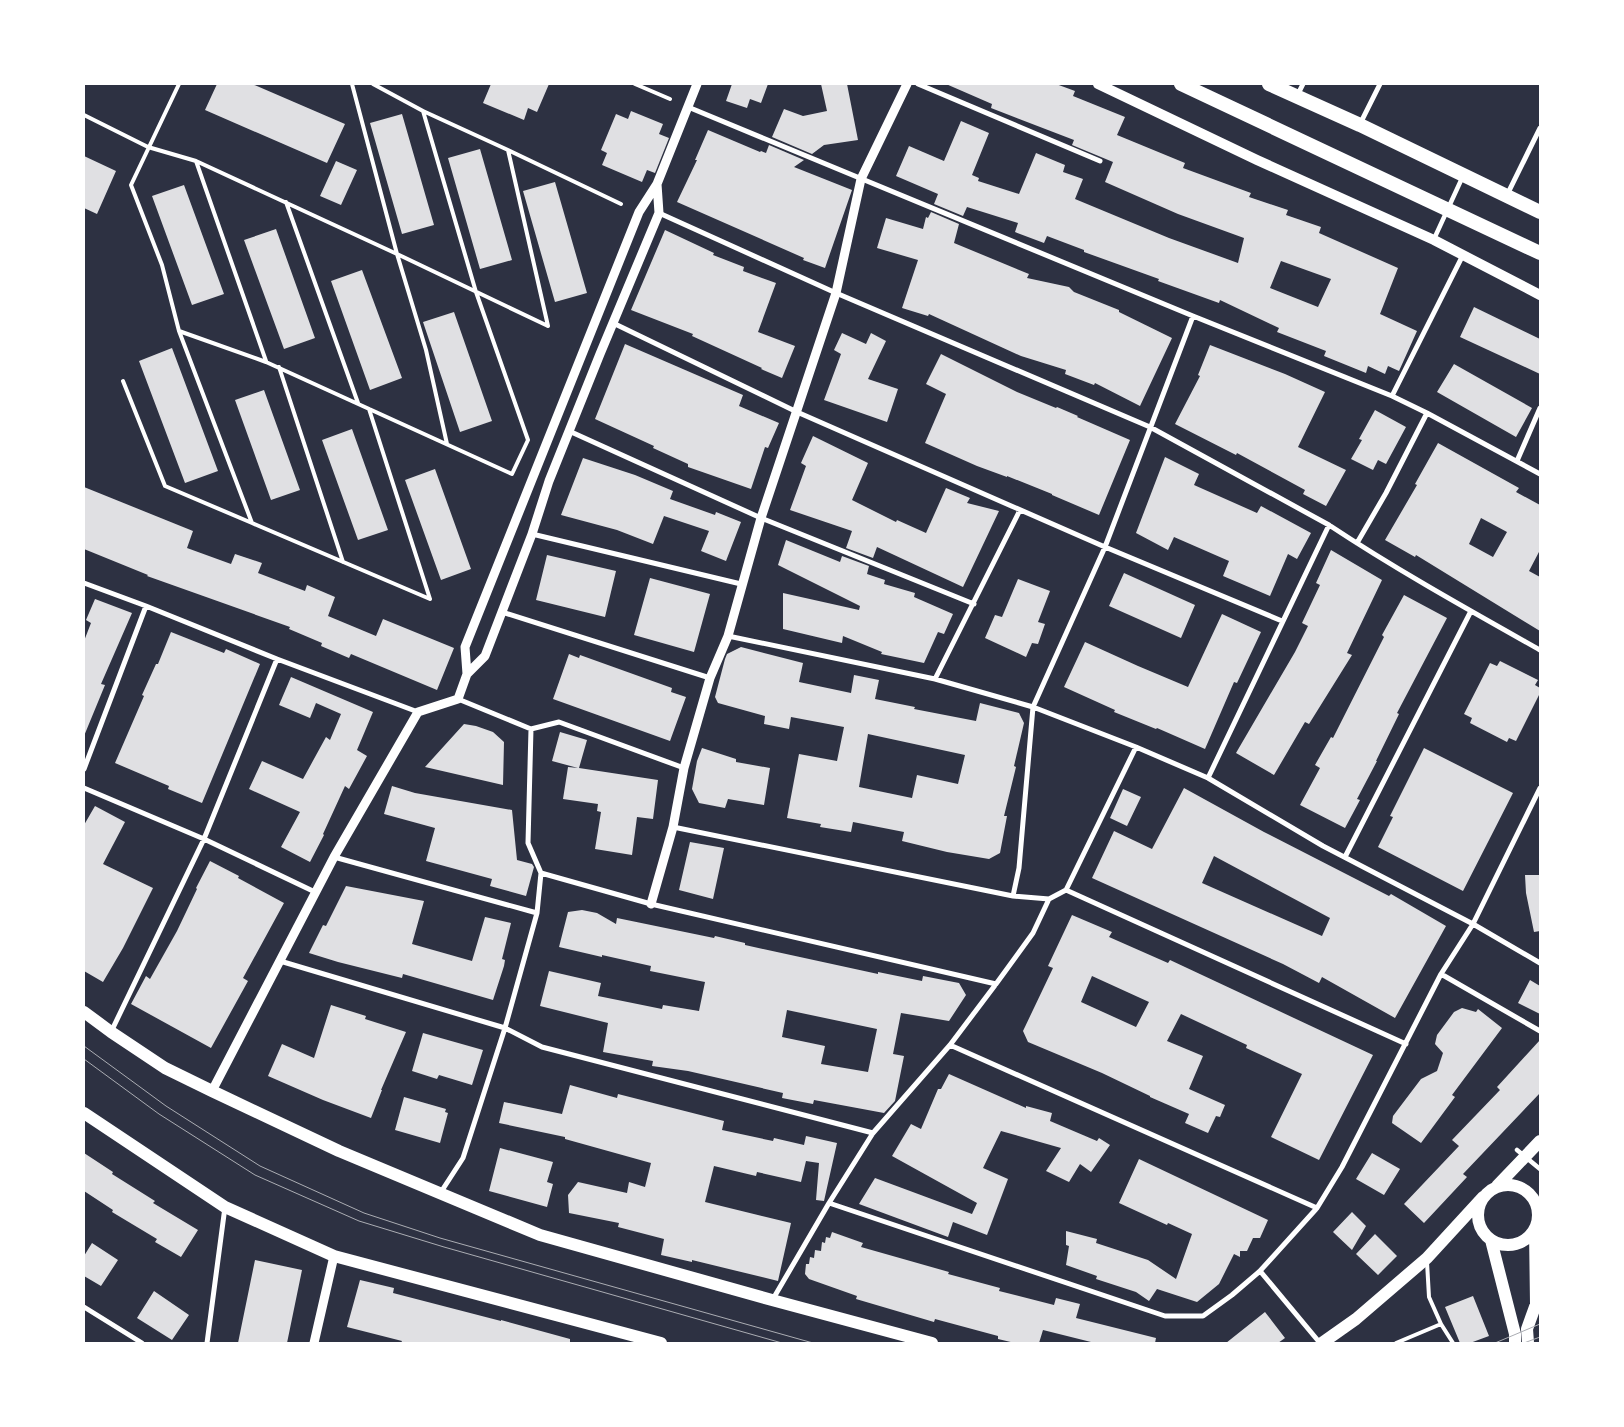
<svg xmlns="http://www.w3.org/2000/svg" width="1624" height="1427" font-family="Commissioner,sans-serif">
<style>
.building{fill:#e0e0e3;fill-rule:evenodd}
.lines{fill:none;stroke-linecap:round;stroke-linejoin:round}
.service{stroke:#fff;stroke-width:4}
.pedestrian{stroke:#fff;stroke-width:4.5}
.minor{stroke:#fff;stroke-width:5}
.tertiary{stroke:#fff;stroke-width:9}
.secondary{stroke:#fff;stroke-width:10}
.primary{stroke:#fff;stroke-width:12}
.trunk{stroke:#fff;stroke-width:14}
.tram{stroke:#abadb3;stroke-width:1}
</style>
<rect width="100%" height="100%" fill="#2d3142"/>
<path class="building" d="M217 84H252L345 124 327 163 205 110Z
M491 84H549L537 112 528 108 524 120 483 103Z
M732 84H768L761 103 750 99 747 108 726 101Z
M821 84H847L858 140 824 145 812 154 772 137 784 109 803 116 827 111Z
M946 84H1056L1075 91 1073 96 1125 117 1117 135 1185 163 1183 168 1251 193 1249 197 1288 210 1286 215 1321 227 1319 233 1398 268 1380 314 1417 331 1399 371 1388 366 1385 374 1368 366 1366 373 1324 356 1326 351 1277 332 1279 328 1220 300 1219 303 1158 281 1159 279 1084 252V250L1047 236 1044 243 1015 232 1018 223 967 207 963 216 934 204 938 194 896 176 909 146 944 161 961 121 989 133 972 175 979 178 978 181 1019 194 1036 153 1065 165 1063 172 1083 179 1075 199 1169 238 1238 263 1244 238 1178 214 1105 182 1113 162 1072 145 1074 140 991 108 992 104ZM1281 261 1331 279 1318 307 1270 288Z
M631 111 663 124 659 134 669 138 655 173 647 170 642 182 602 165 607 153 601 150 616 114 628 119Z
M402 114 434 225 402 234 370 123Z
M708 130 760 152 761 151 766 153 769 145 804 160 794 167 852 190 825 268 803 260 804 258 677 202 697 160H695Z
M480 149 512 260 480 269 448 158Z
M84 156 116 171 97 214 84 208Z
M336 161 357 170 341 205 320 196Z
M555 182 587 293 555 302 523 191Z
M184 185 224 294 192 305 152 196Z
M931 212 959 224 954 243 1029 274 1027 278 1069 287 1074 292 1119 310V312L1172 338 1140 406 1095 383 1094 385 1065 374 1066 370 1021 356 929 314 928 316 902 308 918 260 877 248 886 218 923 229 926 217 928 218Z
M276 229 315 338 284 349 244 240Z
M665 230 714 253 713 255 744 267 743 271 776 283 758 332 795 346 782 378 761 369 762 368 692 336 693 334 631 310Z
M362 270 402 378 370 390 331 281Z
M1474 307 1540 339V374L1460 337Z
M454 312 492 421 460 432 423 322Z
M842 333 866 344 871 333 886 341 868 379 898 389 887 422 824 400 841 354 834 350Z
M625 344 743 395 739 406 779 423 768 448 765 447 751 489 688 467V464L653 448 654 446 595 419Z
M1210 345 1285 374 1325 392 1298 447 1346 470 1326 506 1303 494 1305 490 1237 453 1236 455 1175 424 1200 376 1198 375Z
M172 348 218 471 185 483 139 361Z
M941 354 1017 392 1056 408 1057 407 1078 416 1077 417 1130 440 1099 515 1052 495V494L1007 476V477L977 466 925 443 946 394 926 384Z
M1454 364 1532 408 1516 437 1437 392Z
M264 390 300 490 271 500 235 400Z
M1375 410 1406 427 1386 464 1378 460 1373 470 1351 459 1362 440 1359 439Z
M352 429 388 530 358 540 322 440Z
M813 436 868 463 852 500 896 522 897 520 926 533 946 488 970 498 967 503 999 511 963 587 877 547 873 558 846 548 852 531 790 510 806 466 801 463Z
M1438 443 1519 488 1516 492 1540 505V550L1529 571 1540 577V631L1416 555 1415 557 1385 540 1417 485 1415 484ZM1481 518 1507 532 1493 557 1469 544Z
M1165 457 1199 474 1194 485 1257 513 1261 506 1311 533 1297 559 1288 554 1270 596 1223 576 1229 561 1174 537 1168 550 1136 533Z
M583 458 635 475 673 491 670 499 715 515 716 512 741 522 726 561 701 551 709 531 664 516 653 544 617 530 561 515Z
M435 469 471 569 441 580 405 480Z
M84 487 193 531 187 548 231 564 235 554 262 563 258 573 305 591 307 585 335 597 328 616 376 636 383 619 454 648 437 690 351 654 349 658 321 646 322 643 289 629 290 627 147 576 148 575 84 549Z
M786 540 840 562 842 556 869 566 867 574 885 580 884 584 915 593 914 597 953 614 944 634 938 632 924 663 881 654 882 652 843 636 842 643 783 629V593L859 610 860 606 778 565Z
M1331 550 1382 580 1347 653 1352 655 1309 724 1305 722 1274 775 1236 753 1295 652 1308 626 1302 623 1320 585 1316 583Z
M547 555 616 571 605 617 536 600Z
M1124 573 1195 605 1181 638 1109 606Z
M650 578 710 594 694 652 634 635Z
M1018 579 1050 591 1038 622 1045 624 1038 644 1032 643 1026 657 985 638 995 615 1002 617Z
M1404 595 1447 618 1397 713 1399 714 1376 761H1377L1357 799 1360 800 1345 828 1300 805 1320 768 1315 765 1331 737 1333 738 1384 637 1382 635Z
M95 599 132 613 101 684 105 685 84 736V641L91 623 86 620Z
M1222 614 1261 632 1237 683 1234 682 1205 749 1157 728 1156 729 1114 712 1115 710 1064 687 1085 642 1138 666 1188 687Z
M171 632 224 653 226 649 260 664 202 803 168 789 169 786 115 763 144 696 142 695 156 664H158Z
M741 647 803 663 799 682 851 693 854 675 879 680 875 699 915 707 914 709 976 721 980 703 1019 713 1024 723 1014 766 1016 767 1004 816H1007L1000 853 989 859 947 852 902 841 904 832 853 822 851 832 820 827 821 824 787 818 799 754 837 761 844 727 791 717 789 729 764 724 765 716 718 703 715 697 725 659 727 654ZM868 734 965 755 958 784 917 775 912 798 859 787Z
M569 654 579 658 580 655 672 688 671 692 686 697 670 741 553 699Z
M1500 661 1538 680 1535 685 1540 688V693L1516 741 1509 738 1507 742 1470 723 1472 718 1464 714 1490 663 1497 666Z
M291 677 373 712 357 750 367 756 349 789 345 786 323 834 324 835 310 862 281 847 300 812 249 789 262 761 303 779 326 737 330 740 341 714 316 703 310 718 279 705Z
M464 724 476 726 493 732 504 742 503 785 425 767Z
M560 732 587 740 579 768 658 780 653 819 637 817 632 855 595 849 601 812 597 811 598 804 563 799 568 767 578 768 552 761Z
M702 748 736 759V762L770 768 764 805 728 799 725 808 699 803 692 789 697 761Z
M1424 748 1513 793 1463 891 1378 847 1393 817 1390 816Z
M392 786 415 793 512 810 517 860 532 864 534 867 526 896 490 886 492 879 426 861 435 828 384 814Z
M1184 788 1264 832 1389 896 1391 894 1446 926 1395 1018 1322 977 1319 983 1283 964 1092 878 1114 831 1152 849ZM1214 856 1330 918 1322 936 1202 883Z
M1123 789 1141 797 1127 826 1110 818Z
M95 806 125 822 103 864 153 888 123 948 103 982 84 971V825Z
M690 842 724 848 713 899 679 890Z
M210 861 239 876 238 878 284 903 243 978 248 981 211 1048 131 1004 146 976 150 979 177 931 197 889 196 888Z
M1525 875H1540V931L1534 932 1526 893Z
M346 886 424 901 412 944 472 961 485 917 511 923 502 959 505 960 504 966 493 1000 403 974 402 978 338 962 309 953 323 925 326 926Z
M582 910 597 913 616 924 617 918 714 938 715 936 745 943V945L878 974V972L922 981 923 976 959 983 966 995 949 1021 901 1013 893 1054 904 1056 895 1101 884 1113 814 1100 813 1104 782 1098 783 1093 688 1071 652 1066 653 1061 603 1052 608 1023 540 1006 549 971 601 983 598 996 662 1009 663 1005 699 1011 705 982 650 971 651 966 602 955V957L559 947 568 912ZM787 1010 877 1029 868 1072 821 1064 825 1046 782 1037Z
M1072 915 1112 932 1109 937 1168 963 1170 960 1373 1055 1319 1160 1271 1137 1302 1074 1246 1048 1247 1045 1181 1014 1167 1041 1203 1056 1189 1089 1225 1105 1220 1117 1216 1116 1208 1133 1185 1123 1189 1114 1150 1097V1096L1102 1073 1028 1042 1023 1031 1053 968 1048 966ZM1092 976 1149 1002 1136 1027 1081 1002Z
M1530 980 1540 986V1014L1518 1003Z
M331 1005 366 1016 365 1019 406 1032 381 1090H382L371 1118 323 1100 268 1076 282 1044 314 1058Z
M1462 1008 1476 1012 1478 1009 1502 1028 1452 1095 1455 1097 1421 1143 1392 1123 1393 1116 1421 1079 1437 1071 1443 1053 1435 1044 1437 1035 1454 1012Z
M423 1033 483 1050 472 1085 439 1075 437 1079 412 1071Z
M1540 1040V1093L1463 1174 1467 1177 1424 1223 1404 1204 1459 1146 1452 1140 1500 1090 1497 1087Z
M949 1074 1026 1108V1106L1052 1113 1050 1121 1097 1141 1099 1138 1110 1145 1091 1172 1080 1164 1069 1182 1046 1171 1061 1148 1001 1131 983 1168 1008 1179 987 1235 953 1222 948 1237 859 1204 875 1178 972 1214 977 1203 892 1156 911 1124 921 1129 938 1089H941Z
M570 1085 617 1098 618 1094 724 1121 722 1130 773 1141 774 1138 804 1145 806 1136 837 1143 824 1201 816 1200 819 1163 806 1161 801 1182 757 1172 756 1176 714 1166 705 1202 791 1223 778 1281 692 1260V1262L661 1255 664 1239 618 1227 619 1223 569 1213 568 1195 578 1182 627 1193 629 1182 645 1187 651 1163 565 1139V1137L499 1123 504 1102 562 1114Z
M404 1097 446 1109 445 1112 448 1113 440 1143 395 1130Z
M500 1148 553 1162 547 1182 553 1184 547 1207 489 1191Z
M84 1153 113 1172 112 1174 155 1201 153 1203 198 1230 181 1257 155 1242 157 1239 112 1212 113 1210 84 1191Z
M1372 1153 1400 1169 1384 1195 1356 1179Z
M1139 1159 1268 1220 1260 1238H1253L1247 1251H1240V1257L1234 1254 1219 1284 1197 1302 1157 1289 1149 1301 1136 1292 1096 1279 1097 1276 1066 1265 1069 1246 1066 1245V1231L1097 1239 1096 1243 1148 1260 1176 1279 1192 1234 1168 1223 1167 1225 1119 1203Z
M1352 1212 1366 1226 1352 1250 1333 1232Z
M832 1232 863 1243 861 1247 949 1272 948 1274 1000 1288 999 1291 1054 1305 1056 1298 1080 1304 1076 1318 1156 1338 1155 1343H1095L1043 1330 1039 1343H1015L998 1339V1336L935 1319 934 1322 856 1299 857 1296 809 1279 805 1274 806 1264H809L810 1257 814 1258 815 1250 821 1251 822 1242 825 1243 826 1237 830 1238Z
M1375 1234 1397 1256 1378 1275 1356 1254Z
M92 1243 118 1260 101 1286 84 1276V1256Z
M255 1260 302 1270 287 1343H238Z
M360 1280 394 1288 393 1293 501 1321V1320L570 1339V1343H401L402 1341 347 1327Z
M154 1291 189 1315 172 1340 137 1318Z
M1473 1296 1489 1336 1470 1343H1460L1445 1307Z
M1265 1312 1285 1338 1278 1343H1226Z"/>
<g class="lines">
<path class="service" d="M179 84 131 185 162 265 179 331 252 523 430 599
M352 84 397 254 426 350 447 444
M373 84 423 111 508 150 621 204
M635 84 670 99
M84 115 148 147 196 161 397 254 548 326
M508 150 548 326
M196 161 266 361
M286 202 358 403
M179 331 266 362 512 474 528 440 476 292 423 111
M279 367 343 562
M123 381 165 486 252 523
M369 409 430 599
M1427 1262 1429 1297 1441 1324 1453 1343
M1396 1343 1441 1324"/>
<path class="pedestrian" d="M1434 239 1463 176
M1517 1150 1540 1169"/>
<path class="minor" d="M918 84 1100 161
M1297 96 1303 84
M688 107 1193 316 1392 396 1427 413 1540 474
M1360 124 1380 84
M1507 195 1540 128
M659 213 836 293 1150 427 1329 525C1397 570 1469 610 1540 650
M613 323 797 412 1105 547 1282 621
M1392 396 1463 255
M569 431 761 518 974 604
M1517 461 1540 408
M532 534 741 584
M1357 543 1386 493 1427 413
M84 583 146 606 277 659 418 712
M502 612 710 678
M728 636 935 679 1033 707 1136 747 1208 778 1323 846 1473 924 1540 963
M935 679 1020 510
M531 729 559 722 684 768
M84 769 146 606
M1208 778 1329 525
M84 788 204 839 315 892
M673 827 1013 896 1049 899
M334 857 537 913
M1345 857 1471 611
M541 873 651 904 996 984
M1066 890 1406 1044
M1066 890 1136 747
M1013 896 1019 868 1033 707 1105 547 1193 316
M280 961 505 1028 542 1047 873 1133
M1441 974 1540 1031
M111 1032 204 839 277 659
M950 1045 1317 1208
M441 1192 463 1158 505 1028 537 913 541 873 528 843 531 729 458 699
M829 1203 1165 1316H1203L1232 1295 1260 1271 1317 1208 1342 1167 1441 974 1473 924 1540 788
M1260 1271 1320 1343
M773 1299 829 1203 873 1133 950 1045 996 984 1033 933 1049 899 1066 890
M84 1307 142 1343
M207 1343 225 1207"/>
<path class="tertiary" d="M467 674 465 647 639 212 657 184 697 84
M651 904 673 827 684 768 710 678 728 636 761 518 836 293 861 179 907 84
M212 1091 334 857 418 712 458 699 467 674 485 656 532 534 549 481 600 354 659 213 657 184
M314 1343 334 1256"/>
<path class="secondary" d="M1098 84 1257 160 1434 240 1540 295"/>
<path class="primary" d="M84 1012 111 1032 165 1068 212 1091 339 1151 540 1235 772 1300 932 1343
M84 1113 225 1207 334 1256 661 1343
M1478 1215a30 30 0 1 1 60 0a30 30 0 1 1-60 0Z
M1497 1186 1540 1141
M1491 1240 1515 1334V1343
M1322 1343 1356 1319 1427 1258 1483 1197
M1528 1343 1527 1329 1536 1304 1535 1230"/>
<path class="trunk" d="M1181 84 1540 253
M1269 84 1360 125 1540 212"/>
<path class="tram" d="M84 1046 166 1106 260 1166 364 1213 440 1238 813 1343
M84 1059 159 1114 255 1175 359 1221 444 1247 782 1343
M1495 1343 1540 1324
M1524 1343 1540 1337"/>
</g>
<rect width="1624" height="1427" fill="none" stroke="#ffffff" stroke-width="170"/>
</svg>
